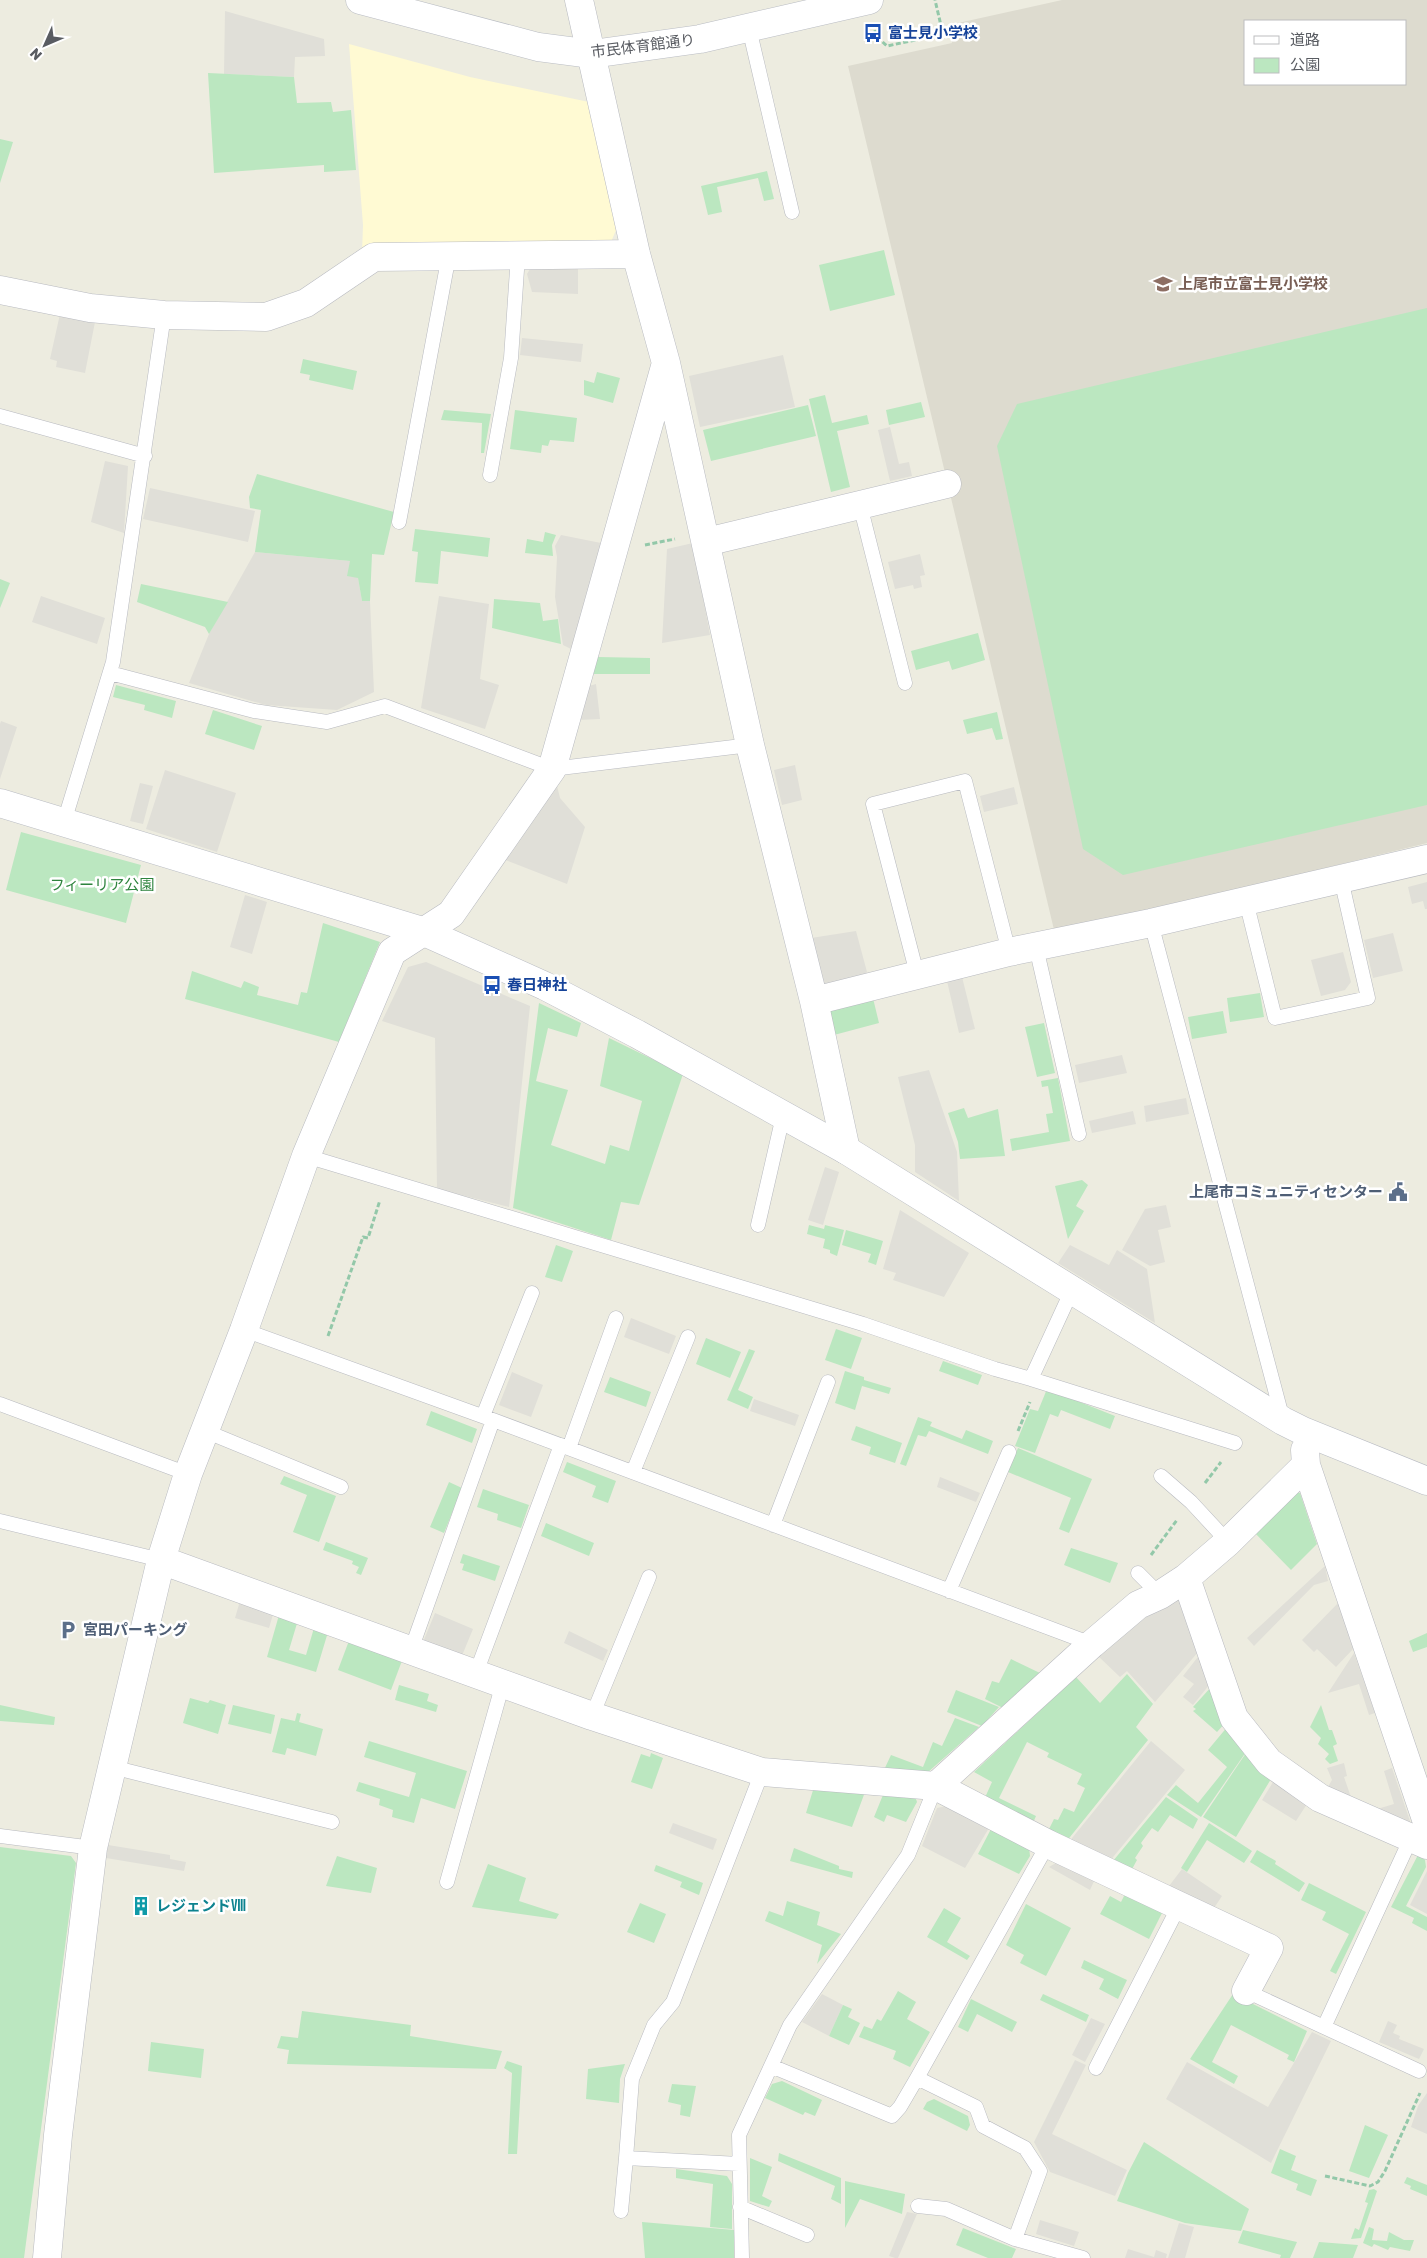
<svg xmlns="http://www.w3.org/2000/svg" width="1427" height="2258" font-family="Rubik,'Noto Sans JP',sans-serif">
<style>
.commercial{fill:#fffad3}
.industrial{fill:#e0dfd8}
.education{fill:#dddbcf;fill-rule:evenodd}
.green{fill:#bbe7c0;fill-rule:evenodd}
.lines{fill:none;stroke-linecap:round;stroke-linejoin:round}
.lane-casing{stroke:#b8bac0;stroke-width:15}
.street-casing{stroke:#b8bac0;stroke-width:29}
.secondary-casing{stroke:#b9bcc3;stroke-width:29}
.path{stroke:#93c8a9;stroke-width:3;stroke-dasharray:5 2.5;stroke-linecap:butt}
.lane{stroke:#fff;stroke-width:14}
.street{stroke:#fff;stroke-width:28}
.secondary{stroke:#fff;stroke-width:28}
.labels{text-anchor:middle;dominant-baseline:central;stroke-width:5;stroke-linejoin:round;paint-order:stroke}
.transit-label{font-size:15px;font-weight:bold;fill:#164399;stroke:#fff;text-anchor:start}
.street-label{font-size:15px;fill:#595c62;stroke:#fff}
.education-label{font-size:15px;font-weight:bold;fill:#785e54;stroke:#fff;text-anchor:start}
.park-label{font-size:15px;fill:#2e843e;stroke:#fff}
.service-label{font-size:15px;font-weight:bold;fill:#4e5e75;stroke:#fff;text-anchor:end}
.culture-label{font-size:15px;font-weight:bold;fill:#0d838f;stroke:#fff;text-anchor:start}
</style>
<rect width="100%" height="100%" fill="#edece0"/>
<path class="commercial" d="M349 44 470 77 589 102 616 230 611 242 362 253 363 225Z"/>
<path class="industrial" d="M225 11 324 39 325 56 295 57 294 77 224 74Z
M578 266V294L532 292 527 274 530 269Z
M60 314 95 322 85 373 56 367 57 361 50 359Z
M522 338 583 344 581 362 520 355Z
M783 355 795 407 700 427 689 376Z
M890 427 899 464 909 462 912 476 890 481 878 430Z
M105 461 128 466 124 533 91 522Z
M150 488 255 511 248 542 143 519Z
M561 535 606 544 577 652 563 645 555 597 557 557 555 546Z
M693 543 710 635 662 643 667 549Z
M255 552 350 561 358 578 362 601H370L374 692 337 710 266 705 189 683 209 634Z
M920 554 925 575 920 576 922 587 914 589 913 585 895 589 888 562Z
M41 596 105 618 97 644 32 622Z
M439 596 489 604 480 679 499 685 485 729 421 708Z
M596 684 600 719 578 720 586 687Z
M1 721 17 727 0 779V724Z
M795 765 802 800 782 805 774 770Z
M165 770 236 793 217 852 146 829Z
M556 782 560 798 585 827 567 884 503 859Z
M140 783 153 786 143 824 130 821Z
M1014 787 1018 804 984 812 980 796Z
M1427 882V909H1425L1423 901 1412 904 1408 887Z
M245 895 267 902 252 954 230 947Z
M856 931 867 972 860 982 829 987 819 980 811 938Z
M1393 933 1403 971 1373 978 1364 940Z
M1343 952 1351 982 1345 990 1321 996 1311 960Z
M426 962 530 1006 509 1207 437 1189 435 1038 382 1021 408 967Z
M962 977 975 1029 959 1033 947 981Z
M1122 1055 1127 1073 1079 1083 1075 1065Z
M929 1070 957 1152 959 1201 915 1172V1145L898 1077Z
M1186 1098 1189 1114 1146 1122 1144 1106Z
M1133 1111 1136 1124 1092 1133 1089 1121Z
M825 1167 839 1172 823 1225 808 1220Z
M1166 1205 1171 1227 1158 1230 1165 1262 1150 1266 1122 1250 1145 1209Z
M900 1210 969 1253 944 1297 893 1280 896 1273 883 1269Z
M1070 1245 1109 1265 1117 1250 1147 1269 1155 1323 1058 1263Z
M631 1318 676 1336 669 1354 624 1337Z
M512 1372 543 1385 531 1417 499 1405Z
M754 1399 799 1415 795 1426 750 1411Z
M940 1477 980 1493 976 1502 937 1487Z
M1325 1566 1328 1581 1314 1585 1254 1646 1247 1638Z
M1171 1597 1183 1600 1199 1651 1155 1702 1127 1671 1120 1677 1098 1656Z
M240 1601 274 1611 269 1628 235 1618Z
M1339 1602 1354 1648 1336 1667 1317 1649 1314 1652 1302 1640Z
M435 1613 473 1629 461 1658 423 1642Z
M569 1631 608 1650 603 1661 564 1643Z
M1201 1653 1210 1684 1193 1705 1183 1697 1194 1684 1183 1676Z
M1354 1653 1375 1713 1369 1715 1359 1684 1328 1693Z
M1151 1741 1185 1770 1109 1862 1068 1843Z
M1344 1763 1347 1776 1344 1777 1353 1803 1326 1790 1332 1780 1327 1768Z
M1392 1768 1413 1830 1374 1810 1394 1804 1384 1771Z
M1273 1782 1307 1804 1296 1821 1262 1800Z
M947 1806 989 1828 965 1868 922 1846 937 1808Z
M673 1823 717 1839 713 1850 669 1833Z
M108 1845 170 1855V1859L186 1862 184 1871 106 1858Z
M1061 1860 1095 1879 1090 1890 1049 1867Z
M1182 1869 1222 1896 1212 1911 1166 1890Z
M1427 1871V1914L1410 1905Z
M822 1994 843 2005 829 2036 802 2022Z
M1091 2018 1105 2024 1085 2062 1072 2055Z
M1388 2021 1397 2025 1393 2033 1400 2036 1399 2039 1424 2049 1419 2059 1379 2042Z
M1312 2032 1331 2041 1271 2163 1166 2099 1187 2062 1268 2107Z
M1075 2060 1086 2065 1052 2134 1127 2170 1115 2196 1050 2172 1034 2142Z
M1427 2093V2134L1411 2127 1418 2106Z
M907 2212 917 2214 898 2258H895L889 2256Z
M1040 2220 1079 2232 1074 2246 1036 2234Z
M1179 2223 1194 2227 1185 2258H1168Z
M1128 2249 1154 2257 1156 2250 1167 2254 1166 2258H1125Z"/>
<path class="education" d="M1062 0H1427V843L1055 934 848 66 952 43 949 25ZM1246 21H1406V84H1246Z"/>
<path class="green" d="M208 73 294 77 297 103 331 102 333 112 351 110 356 170 324 172V165L214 173Z
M0 139 13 142 0 183Z
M767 171 774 199 764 201 758 178 717 187 722 212 708 215 701 186Z
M884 250 895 295 830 311 819 265Z
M1427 308V805L1123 875 1083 849 997 446 1017 404Z
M303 359 357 371 353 390 309 380 310 375 300 373Z
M597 372 620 378 613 403 584 395V380L594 383Z
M825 395 832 423 867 415 869 424 837 431 850 487 831 492 809 399Z
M921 402 925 417 889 425 886 410Z
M808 405 816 436 711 461 703 430Z
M444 410 491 414 484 453H481L482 423 441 420Z
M515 410 577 418 574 442 550 440 548 446 542 445 541 453 510 449Z
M257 474 394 512 384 555 372 554 370 601H362L358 578 347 576 350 561 255 552 261 510 250 508 249 497Z
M415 529 490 538 488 557 441 551 438 584 415 582 418 552 412 551Z
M545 532 556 535 552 545 553 556 525 553 527 539 543 542Z
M0 579 10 583 0 608Z
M141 584 228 602 209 634 205 627 137 602Z
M494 599 540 603 543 621 558 619 561 644 492 628Z
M978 633 985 660 952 670 949 661 916 670 911 651Z
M598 657 650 658V674H592Z
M116 685 176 701 172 718 144 710 145 705 113 697Z
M213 710 262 726 254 750 205 734Z
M997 712 1003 739 996 740 992 728 967 734 963 720Z
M21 832 141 865 126 923 6 890Z
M323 923 380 942 339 1042 185 999 192 971 241 988 244 981 259 987 257 995 298 1005 301 992 307 993Z
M1260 993 1264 1017 1230 1022 1227 998Z
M872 994 879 1023 834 1035 829 1014 833 1004Z
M539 1003 581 1023 577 1037 548 1028 536 1081 568 1090 551 1145 605 1164 610 1145 629 1151 642 1101 600 1086 609 1038 683 1074 639 1205 621 1202 611 1240 513 1208Z
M1223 1011 1227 1033 1192 1039 1188 1017Z
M1044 1023 1055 1073 1037 1077 1025 1027Z
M1058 1078 1070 1141 1012 1151 1010 1139 1049 1132 1046 1114 1053 1113 1048 1086 1042 1087 1041 1081Z
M964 1108 968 1118 998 1109 1005 1156 960 1159 958 1142 948 1113Z
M1082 1180 1088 1185 1076 1206 1084 1211 1068 1239 1055 1186Z
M809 1225 824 1229 825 1225 844 1230 837 1256 830 1253V1250L823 1248 825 1239 807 1234Z
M846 1230 883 1241 876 1265 868 1262 871 1254 842 1245Z
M556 1245 573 1251 562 1282 545 1277Z
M836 1329 862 1338 851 1369 825 1360Z
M706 1338 741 1352 730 1378 696 1364Z
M749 1349 755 1351 738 1390 753 1397 748 1409 727 1400Z
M943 1361 982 1375 978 1385 939 1371Z
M845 1371 864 1377V1380L891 1388 889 1394 862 1386 855 1410 835 1403Z
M610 1377 651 1392 646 1407 604 1392Z
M1047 1389 1115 1416 1110 1429 1061 1410 1058 1417 1050 1414 1035 1453 1015 1446 1030 1409 1038 1411Z
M431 1411 477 1429 472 1443 426 1425Z
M918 1417 932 1422 930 1426 962 1439 966 1430 993 1441 988 1454 929 1431 926 1437 918 1435 906 1466 900 1464Z
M856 1426 902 1443 895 1463 869 1454 871 1447 851 1440Z
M1018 1448 1092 1479 1069 1533 1059 1529 1071 1498 1008 1472Z
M567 1462 616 1481 608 1503 592 1497 596 1486 563 1472Z
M284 1476 336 1496 319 1542 293 1532 307 1495 280 1484Z
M449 1482 462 1488 444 1533 430 1527Z
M483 1489 529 1505 521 1528 497 1520 498 1514 477 1507Z
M1293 1491 1300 1493 1317 1544 1291 1570 1254 1532Z
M546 1523 594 1543 589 1556 541 1536Z
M326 1542 368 1558 361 1575 356 1573 359 1567 352 1564 353 1561 323 1550Z
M1071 1548 1118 1563 1110 1583 1064 1565Z
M463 1554 500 1566 495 1581 462 1570 464 1564 460 1563Z
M279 1615 298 1620 289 1650 306 1655 314 1628 328 1632 316 1672 267 1657Z
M1427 1633V1647L1413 1652 1409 1641Z
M350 1638 403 1658 391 1690 338 1670Z
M1011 1659 1040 1673 1003 1708 985 1699 992 1681 999 1683Z
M1127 1674 1153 1704 1136 1727 1148 1740 1066 1842 983 1802 992 1782 974 1772 1076 1677 1100 1703ZM1027 1742 1049 1753 1047 1757 1082 1774 1077 1784 1085 1788 1074 1812 1064 1808 1058 1820 1054 1819 1048 1831 1033 1823 1036 1816 999 1798Z
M399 1685 429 1694 427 1701 438 1705 436 1712 395 1700Z
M1212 1686 1226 1722 1217 1732 1193 1711 1196 1709 1193 1707Z
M956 1690 999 1707 982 1726 947 1712Z
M190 1698 208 1703 210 1700 226 1705 218 1734 183 1723Z
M0 1705 55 1717 54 1725 0 1721Z
M233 1705 275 1715 271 1734 228 1724Z
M1321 1705 1329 1730H1332L1337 1744 1333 1746 1338 1761 1330 1764 1325 1759 1329 1754 1318 1744 1321 1738 1310 1727Z
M297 1713 301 1714 299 1722 323 1729 316 1756 287 1748 285 1755 272 1752 281 1718 295 1721Z
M955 1718 979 1727 927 1773 883 1772 891 1755 923 1767 933 1742 942 1746Z
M1228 1726 1246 1752 1201 1817 1167 1795 1176 1785 1198 1803 1227 1767 1208 1750Z
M369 1741 467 1771 455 1809 421 1798 414 1823 392 1817 393 1810 379 1805 380 1799 356 1791 359 1782 409 1797 416 1773 364 1757Z
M651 1753 663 1758 652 1789 631 1782 641 1754 650 1757Z
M1246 1753 1271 1779 1236 1837 1203 1817Z
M814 1787 865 1792 852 1827 806 1813Z
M885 1790 915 1796 917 1802 906 1822 887 1815 884 1822 874 1817Z
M1166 1797 1198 1819 1193 1829 1170 1815 1158 1832 1152 1828 1141 1843 1143 1846 1135 1858 1137 1860 1131 1871 1113 1861Z
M1209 1823 1252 1851 1244 1863 1207 1840 1187 1872 1181 1868Z
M991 1829 1029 1847 1030 1856 1019 1874 978 1854Z
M0 1847 71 1856 76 1863 24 2258H0Z
M794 1848 839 1866V1869L853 1872 852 1878 790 1861Z
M1257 1850 1276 1861 1275 1864 1305 1883 1299 1892 1250 1862Z
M1419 1853 1425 1860 1426 1867 1406 1906 1427 1917V1931L1412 1923 1414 1918 1391 1907Z
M337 1856 377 1868 371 1893 326 1886Z
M488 1864 526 1878 519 1901 559 1914 556 1919 472 1907Z
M656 1865 703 1883 699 1895 680 1887 682 1882 654 1871Z
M1309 1883 1366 1912 1336 1974 1330 1971 1349 1934 1322 1920 1326 1912 1301 1900Z
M1126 1892 1163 1911 1149 1939 1100 1914 1110 1896 1121 1902Z
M787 1901 820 1912 817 1925 841 1934 817 1964 822 1945 765 1921 769 1911 783 1916Z
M640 1903 666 1914 654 1943 627 1932Z
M1026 1904 1071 1928 1046 1976 1020 1963 1024 1955 1006 1945Z
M944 1908 961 1918 947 1942 970 1956 967 1960 927 1937Z
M1084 1960 1127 1980 1118 1999 1099 1989 1104 1979 1081 1968Z
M898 1991 916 2002 907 2019 930 2032 910 2067 893 2059 896 2051 859 2037 864 2026 872 2029 877 2019 881 2021Z
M1043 1994 1089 2015 1086 2022 1040 2000Z
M1233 1994 1307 2031 1294 2062 1287 2059 1289 2055 1231 2025 1212 2062 1238 2076 1234 2084 1190 2059Z
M971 1999 1017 2022 1012 2032 977 2014 968 2032 958 2027Z
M843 2005 852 2009 848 2017 860 2023 849 2045 829 2036Z
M302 2011 411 2025 410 2036 502 2051 496 2069 287 2064 289 2050 277 2048 281 2036 298 2038Z
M151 2042 204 2049 201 2078 148 2071Z
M507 2061 522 2066 517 2154H508L512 2073 504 2068Z
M625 2064 620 2079 619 2103 586 2099 588 2069Z
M782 2081 822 2100 815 2116 805 2112 803 2115 765 2098 772 2084Z
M672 2084 696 2086 690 2117 680 2115 681 2105 668 2102Z
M934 2099 968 2116 970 2125 967 2131 923 2109 927 2102Z
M1365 2125 1388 2135 1369 2178 1349 2171Z
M1144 2142 1249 2209 1241 2231 1185 2223 1117 2201 1128 2173Z
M1280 2149 1296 2156 1291 2170 1317 2180 1311 2196 1296 2190 1298 2184 1271 2173Z
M779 2153 841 2178V2204L831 2199 835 2186 778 2161Z
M750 2158 772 2167 762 2196 772 2201 769 2207 750 2201Z
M676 2169 727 2176 732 2184V2229L710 2227 713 2184 676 2178Z
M1407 2177 1427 2185V2196L1410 2189 1411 2186 1404 2183Z
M845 2181 905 2194 902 2214 860 2199 845 2228Z
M1374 2189 1377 2191 1361 2238 1351 2239 1355 2228 1359 2230 1368 2203 1365 2202 1369 2190Z
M642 2222 734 2230V2258H645Z
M1369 2227 1374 2229 1372 2240 1387 2241 1389 2232 1404 2240H1414L1410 2251 1390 2247 1388 2250 1374 2244 1372 2247 1363 2243Z
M963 2228 1016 2249 1012 2258H988L956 2245Z
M1243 2230 1297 2242 1290 2258H1280L1281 2255 1238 2243Z
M1319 2242 1358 2245 1353 2258H1313Z"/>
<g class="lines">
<g class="lane-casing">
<path id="lane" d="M749 28 792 212
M0 416 145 456
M490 475 511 358 518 255
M860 505 905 683
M399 522 449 255
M110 673 254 711 327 722 385 706 552 769 750 745
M64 822 113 662 164 315
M1246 901 1275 1018 1368 998 1341 879
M1151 923 1283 1420
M1036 947 1079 1134
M917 974 873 804 965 781 1009 952
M306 1156 863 1324 995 1369 1031 1379 1072 1290
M758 1225 783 1116
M244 1330 493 1420
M1031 1379 1235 1443
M0 1404 188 1474
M483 1416 532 1293
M205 1431 341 1487
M569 1448 616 1318
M633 1472 688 1337
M1161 1476 1191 1502 1228 1542
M0 1521 161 1560
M773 1525 828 1382
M1138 1573 1160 1595
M949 1591 1009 1452
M411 1650 493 1420 1092 1644
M476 1673 561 1445
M592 1716 649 1577
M112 1767 332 1822
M0 1836 93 1848
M447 1882 503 1683
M1246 1991 1419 2071
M1324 2027 1411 1838
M771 2066 892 2116 900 2107 917 2078 1048 1844
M1096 2068 1179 1906
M917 2078 976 2107 983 2126 1025 2148 1040 2171 1015 2239
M739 2164 626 2158 632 2079 654 2025 673 2002 762 1772
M918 2206 946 2209 1015 2239 1083 2258
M740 2207 807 2235
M621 2211 626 2158
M742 2258 739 2135 790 2025 908 1855 936 1786"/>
</g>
<g class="street-casing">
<path id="street" d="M579 0 636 254 666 363 750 745 814 1001 846 1150
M0 290 90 308 164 315 266 317 306 303 374 257 636 254
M706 542 947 484
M814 1001 1009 952 1151 923 1427 859
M1305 1450 1306 1465 1427 1822
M161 1560 592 1716 762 1772 936 1786 1048 1844 1269 1948 1246 1991
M1186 1578 1234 1718 1269 1762 1320 1798 1427 1845
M936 1786 1092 1644 1138 1605 1160 1595 1186 1578 1228 1542 1306 1465
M47 2258 58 2135 93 1848 161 1560 188 1474 244 1330 306 1156 392 952 451 914 552 769 666 363"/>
</g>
<g class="secondary-casing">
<path id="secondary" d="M360 0 538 47 592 54 700 39 869 0
M0 803 422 931 545 986 637 1034 846 1150 1283 1421 1303 1431 1427 1481"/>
</g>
<path class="path" d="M875 30 876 36 887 46 943 34 935 0
M645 545 675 539
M328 1336 363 1237 368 1238 380 1200
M1018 1431 1030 1402
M1205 1483 1221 1462
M1151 1555 1177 1520
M1325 2176 1370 2186 1378 2182 1385 2171 1420 2093"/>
<use href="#lane" class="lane"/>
<use href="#street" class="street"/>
<use href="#secondary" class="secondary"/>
</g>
<defs>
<g id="bus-bare" transform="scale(1.5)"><path d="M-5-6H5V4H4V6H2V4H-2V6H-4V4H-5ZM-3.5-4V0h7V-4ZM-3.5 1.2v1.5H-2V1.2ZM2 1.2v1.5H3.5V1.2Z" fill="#1a4fb4" stroke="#fff" stroke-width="2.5" paint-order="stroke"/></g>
<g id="school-bare" transform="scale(1.5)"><path d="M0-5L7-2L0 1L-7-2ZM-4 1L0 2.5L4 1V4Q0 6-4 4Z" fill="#8d6e63" stroke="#fff" stroke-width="2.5" paint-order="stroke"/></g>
<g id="civic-bare" transform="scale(1.5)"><path d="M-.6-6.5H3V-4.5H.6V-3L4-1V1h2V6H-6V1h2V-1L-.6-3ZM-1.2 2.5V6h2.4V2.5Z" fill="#5c6f8a" stroke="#fff" stroke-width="2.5" paint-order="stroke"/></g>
<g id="parking-bare" transform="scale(1.5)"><path d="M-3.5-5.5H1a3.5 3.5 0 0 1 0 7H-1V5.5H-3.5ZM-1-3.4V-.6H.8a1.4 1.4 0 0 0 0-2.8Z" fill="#5c6f8a" stroke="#fff" stroke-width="2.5" paint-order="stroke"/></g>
<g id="building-bare" transform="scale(1.5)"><path d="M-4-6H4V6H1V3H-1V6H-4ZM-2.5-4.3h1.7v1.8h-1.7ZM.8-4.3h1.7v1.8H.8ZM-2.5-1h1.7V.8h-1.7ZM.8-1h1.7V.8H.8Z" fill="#0f9aa8" stroke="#fff" stroke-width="2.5" paint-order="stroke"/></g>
</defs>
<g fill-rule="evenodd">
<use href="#bus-bare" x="873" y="33"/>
<use href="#school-bare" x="1163" y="284"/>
<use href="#bus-bare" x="492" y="985"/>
<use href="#civic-bare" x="1398" y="1192"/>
<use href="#parking-bare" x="68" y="1630"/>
<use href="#building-bare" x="141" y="1906"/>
</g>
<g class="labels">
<g class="transit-label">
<text x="888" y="33">富士見小学校</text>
<text x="507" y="985">春日神社</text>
</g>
<g class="street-label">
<text transform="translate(643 46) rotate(-7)">市民体育館通り</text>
</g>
<g class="education-label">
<text x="1178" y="284">上尾市立富士見小学校</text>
</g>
<g class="park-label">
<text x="102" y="885">フィーリア公園</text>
</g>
<g class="service-label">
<text x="1383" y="1192">上尾市コミュニティセンター</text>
<text x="83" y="1630" text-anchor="start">宮田パーキング</text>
</g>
<g class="culture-label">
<text x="156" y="1906">レジェンドⅧ</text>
</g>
</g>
<rect x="1244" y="20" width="162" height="65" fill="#ffffff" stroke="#bdbec0"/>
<rect x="1254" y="36" width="25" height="8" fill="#ffffff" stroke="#bdbec0"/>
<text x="1290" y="45" font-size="15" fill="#595c62">道路</text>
<rect x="1254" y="58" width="25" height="15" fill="#bbe7c0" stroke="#bdbec0"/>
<text x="1290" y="70" font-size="15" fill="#595c62">公園</text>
<g transform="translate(45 45) rotate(225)" stroke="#ffffff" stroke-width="4" paint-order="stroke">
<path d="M0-4L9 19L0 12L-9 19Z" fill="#595c62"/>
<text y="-8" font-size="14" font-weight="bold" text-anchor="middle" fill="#595c62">N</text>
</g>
</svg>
